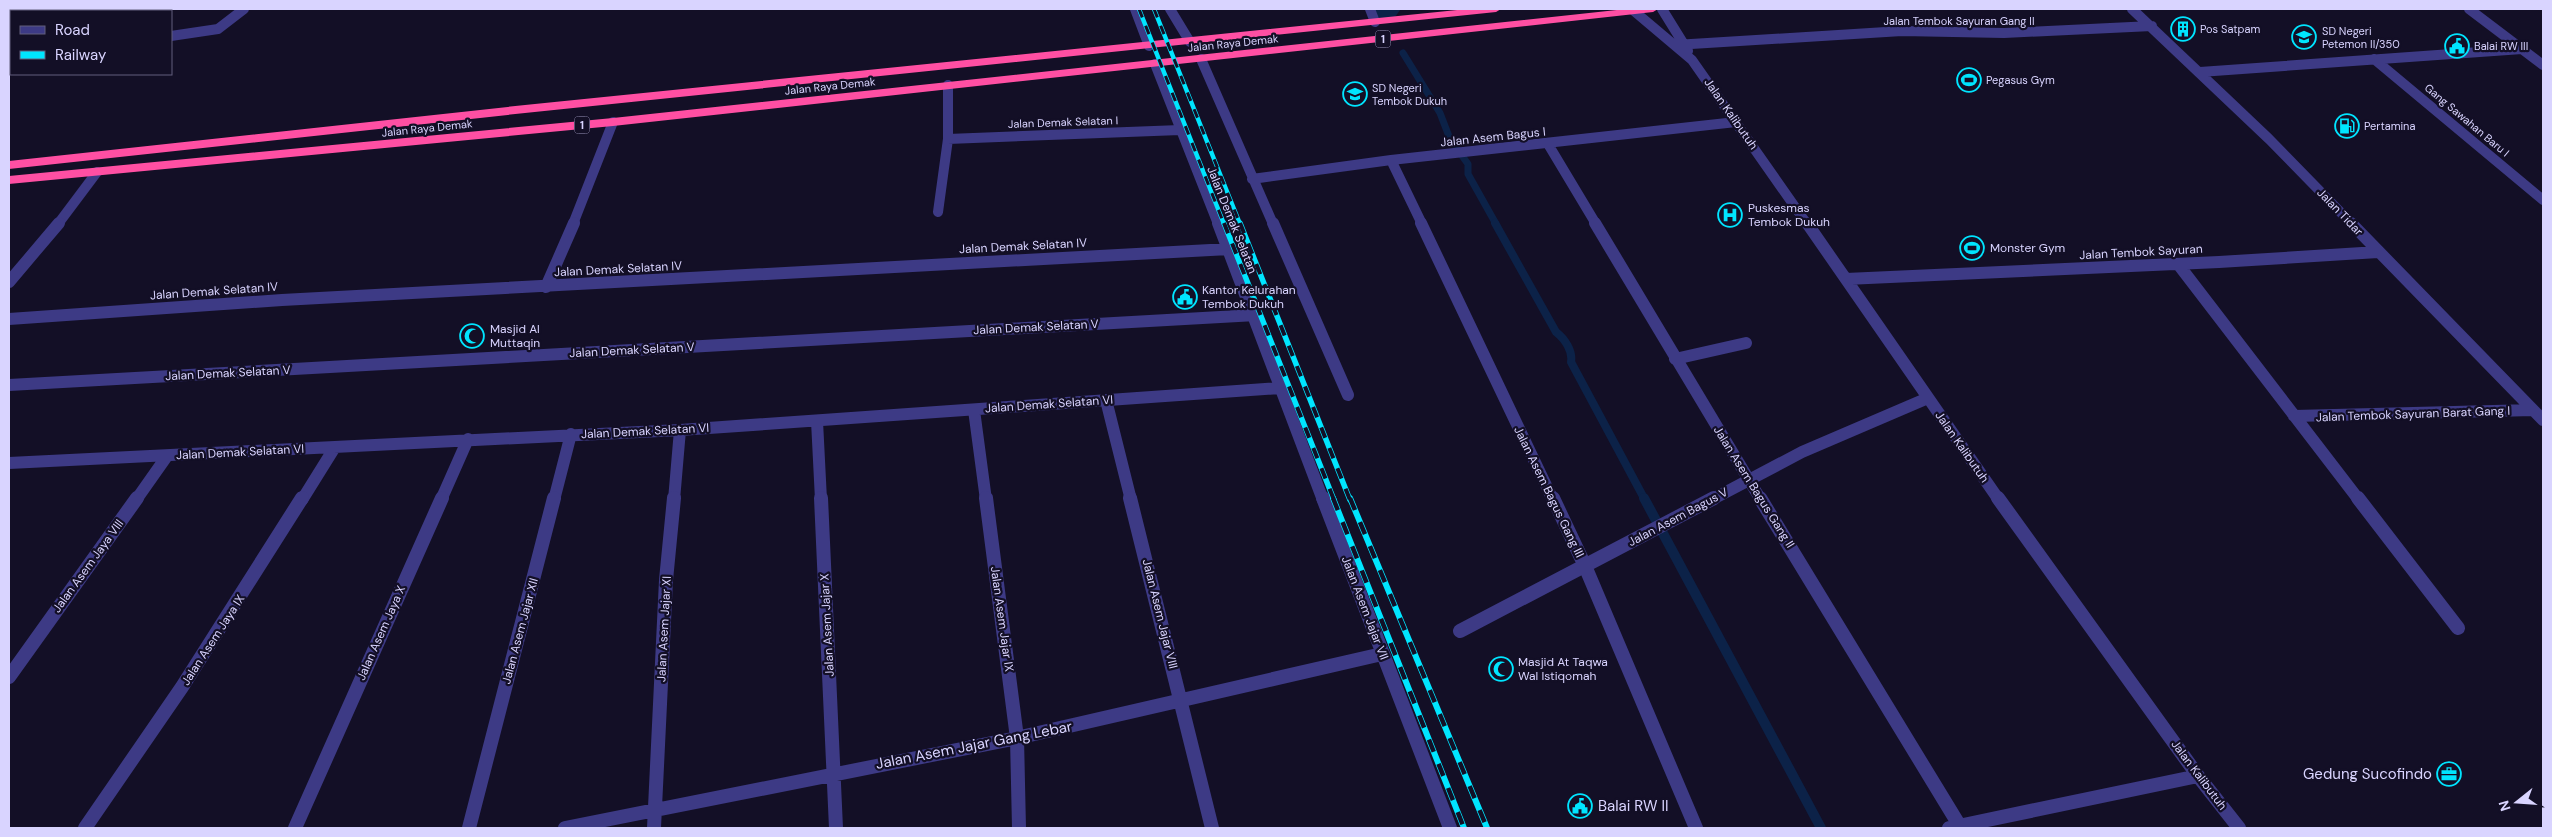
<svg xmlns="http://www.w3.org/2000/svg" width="2552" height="837" font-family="'DM Sans',sans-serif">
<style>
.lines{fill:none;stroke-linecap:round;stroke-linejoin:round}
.stream-far2{stroke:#0c2248;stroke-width:7}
.stream-far1{stroke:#0c2248;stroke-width:8}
.stream{stroke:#0c2248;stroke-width:10}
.river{fill:#0c2248;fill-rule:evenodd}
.minor-far2{stroke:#3d3a85;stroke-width:10}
.minor-far1{stroke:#3d3a85;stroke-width:12}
.minor{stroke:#3d3a85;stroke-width:14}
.highway{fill:#ff4fa3;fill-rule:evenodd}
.rail-far2-casing{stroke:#00e5ff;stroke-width:4.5}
.rail-far1-casing{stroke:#00e5ff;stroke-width:5.5}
.rail-casing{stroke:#00e5ff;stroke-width:6}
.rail-far2{stroke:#130f26;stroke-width:3;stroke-dasharray:9;stroke-linecap:butt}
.rail-far1{stroke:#130f26;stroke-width:4;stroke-dasharray:11;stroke-linecap:butt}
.rail{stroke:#130f26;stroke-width:4.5;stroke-dasharray:13;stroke-linecap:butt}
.labels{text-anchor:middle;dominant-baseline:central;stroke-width:4.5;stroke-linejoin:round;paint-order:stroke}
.far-street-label{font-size:11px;fill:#d9d4ff;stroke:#130f26}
.far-poi-label{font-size:11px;fill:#d9d4ff;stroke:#130f26;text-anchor:start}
.shield{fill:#130f26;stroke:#9e99be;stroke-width:1}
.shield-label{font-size:11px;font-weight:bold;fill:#d9d4ff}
.street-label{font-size:12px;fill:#d9d4ff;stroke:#130f26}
.poi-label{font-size:12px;fill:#d9d4ff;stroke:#130f26;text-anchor:start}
.near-street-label{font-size:15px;fill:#d9d4ff;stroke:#130f26}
.near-poi-label{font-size:15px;fill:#d9d4ff;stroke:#130f26;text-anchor:end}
</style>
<rect width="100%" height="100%" fill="#130f26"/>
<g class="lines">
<path class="stream-far2" d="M1403 53 1440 113 1450 139 1468 164V174L1496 224"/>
<path class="stream-far1" d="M1495 223 1556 332C1565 339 1573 351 1571 362L1645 500"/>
<path class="stream" d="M1644 498 1821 828"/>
<path class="river" d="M1365 9H1399L1400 10 1395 17 1383 20 1371 17Z"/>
<path class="minor-far2" d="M1135 9 1149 46
M1170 9 1190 42
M1370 9 1375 22
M1662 9 1688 51
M2132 9 2269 139 2352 224
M2469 9 2543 65
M19 11 51 9
M1634 11 1692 60 1807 224
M171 36 218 29 244 9
M1675 45 1902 31 2004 33 2152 26
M1201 59 1273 224
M2374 59 2543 200
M1155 64 1218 224
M2200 72 2522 49
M948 139 1180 130
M1548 144 1596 224
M1391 160 1422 224
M1252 179 1391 160 1736 122
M938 212 948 139V85
M58 224 97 172
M573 224 613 122"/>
<path class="minor-far1" d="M1218 223 1323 500
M1273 223 1348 395
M1421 223 1553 500
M1595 223 1761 500
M1807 223 1999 500
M2351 223 2543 420
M2178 264 2359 500
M1846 279 2219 262 2378 252
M9 282 59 223
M546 287 574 223
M9 319 282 300 1229 249
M1675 359 1746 343
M9 385 1256 315
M1106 400 1131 500
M974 410 986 500
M2294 416 2533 410
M817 421 821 500
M9 463 680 430 1280 388
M136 500 167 456
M302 500 335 447
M441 500 468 439
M554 500 571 434
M674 500 680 430
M1711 500 1802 452 1928 398"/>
<path class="minor" d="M821 498 836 828
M986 498 1017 738 1019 828
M1130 498 1212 828
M1323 498 1450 828
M1553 498 1585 566 1696 828
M1760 498 1961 828
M1998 498 2198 776 2239 828
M2358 498 2458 628
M1460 631 1714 498
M9 677 137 498
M85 828 182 687 302 498
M295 828 442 498
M469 828 554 498
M565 828 1017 738 1382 654
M654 828 666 580 674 498
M1949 828 2198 776"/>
<path class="highway" d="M1467 9H1501L1496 12 525 113 9 169V161L525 105Z
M1626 9H1658L1653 12 613 126 9 184V176L613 118Z"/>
<g class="rail-far2-casing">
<path id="rail-far2" d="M1139 9 1224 224
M1154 9 1240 224"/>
</g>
<g class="rail-far1-casing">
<path id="rail-far1" d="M1224 223 1334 500
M1240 223 1350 500"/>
</g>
<g class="rail-casing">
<path id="rail" d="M1333 498 1464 828
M1350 498 1487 828"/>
</g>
<use href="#rail-far2" class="rail-far2"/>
<use href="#rail-far1" class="rail-far1"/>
<use href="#rail" class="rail"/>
</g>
<defs>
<g id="building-ring" transform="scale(1.25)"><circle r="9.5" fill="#130f26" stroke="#00e5ff" stroke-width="1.5"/><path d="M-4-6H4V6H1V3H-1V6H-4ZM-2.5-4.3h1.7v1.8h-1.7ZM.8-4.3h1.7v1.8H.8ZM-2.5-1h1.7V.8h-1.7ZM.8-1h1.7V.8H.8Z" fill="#00e5ff"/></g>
<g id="school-ring" transform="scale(1.25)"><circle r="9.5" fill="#130f26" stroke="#00e5ff" stroke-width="1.5"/><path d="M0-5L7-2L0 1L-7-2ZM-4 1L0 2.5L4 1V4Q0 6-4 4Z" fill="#00e5ff"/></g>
<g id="civic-ring" transform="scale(1.25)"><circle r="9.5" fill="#130f26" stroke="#00e5ff" stroke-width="1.5"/><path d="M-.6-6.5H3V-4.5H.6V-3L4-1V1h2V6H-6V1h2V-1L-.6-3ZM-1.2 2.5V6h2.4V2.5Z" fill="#00e5ff"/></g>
<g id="stadium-ring" transform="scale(1.25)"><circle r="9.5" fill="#130f26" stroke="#00e5ff" stroke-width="1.5"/><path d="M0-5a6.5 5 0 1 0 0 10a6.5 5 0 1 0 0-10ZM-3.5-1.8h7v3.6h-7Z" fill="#00e5ff"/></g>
<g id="fuel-ring" transform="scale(1.25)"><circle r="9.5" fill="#130f26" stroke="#00e5ff" stroke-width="1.5"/><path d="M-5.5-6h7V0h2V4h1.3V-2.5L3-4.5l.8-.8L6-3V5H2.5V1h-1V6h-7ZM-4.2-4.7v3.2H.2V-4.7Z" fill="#00e5ff"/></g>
<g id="hospital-ring" transform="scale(1.25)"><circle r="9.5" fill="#130f26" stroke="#00e5ff" stroke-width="1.5"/><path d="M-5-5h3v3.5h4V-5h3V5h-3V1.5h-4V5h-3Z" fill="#00e5ff"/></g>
<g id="mosque-ring" transform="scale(1.25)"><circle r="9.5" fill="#130f26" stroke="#00e5ff" stroke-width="1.5"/><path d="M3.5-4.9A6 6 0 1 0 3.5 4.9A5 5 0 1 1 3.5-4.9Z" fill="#00e5ff"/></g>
<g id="office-ring" transform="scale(1.25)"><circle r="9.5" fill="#130f26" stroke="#00e5ff" stroke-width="1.5"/><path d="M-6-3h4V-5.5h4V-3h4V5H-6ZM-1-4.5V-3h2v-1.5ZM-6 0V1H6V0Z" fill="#00e5ff"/></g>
</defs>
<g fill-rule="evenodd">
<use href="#building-ring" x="2183" y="29"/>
<use href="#school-ring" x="2304" y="37"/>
<use href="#civic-ring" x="2457" y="46"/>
<use href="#stadium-ring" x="1969" y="80"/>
<use href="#school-ring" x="1355" y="94"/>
<use href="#fuel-ring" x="2347" y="126"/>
<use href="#hospital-ring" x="1730" y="215"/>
<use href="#stadium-ring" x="1972" y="248"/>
<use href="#civic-ring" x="1185" y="297"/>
<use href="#mosque-ring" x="472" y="336"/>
<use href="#mosque-ring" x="1501" y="669"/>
<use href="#office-ring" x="2449" y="774"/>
<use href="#civic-ring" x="1580" y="806"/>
</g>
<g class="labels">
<g class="far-street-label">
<text x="1959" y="21">Jalan Tembok Sayuran Gang II</text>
<text transform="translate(1233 43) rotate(-6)">Jalan Raya Demak</text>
<text transform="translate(830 86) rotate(-6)">Jalan Raya Demak</text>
<text transform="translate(2467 120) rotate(40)">Gang Sawahan Baru I</text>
<text transform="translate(1063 122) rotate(-2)">Jalan Demak Selatan I</text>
<text transform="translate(427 128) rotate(-6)">Jalan Raya Demak</text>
</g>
<g class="far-poi-label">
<text x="2200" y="29">Pos Satpam</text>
<text x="2322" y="31">SD Negeri<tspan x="2322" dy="13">Petemon II/350</tspan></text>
<text x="2474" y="46">Balai RW III</text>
<text x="1986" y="80">Pegasus Gym</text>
<text x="1372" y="88">SD Negeri<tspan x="1372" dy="13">Tembok Dukuh</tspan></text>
<text x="2364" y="126">Pertamina</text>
</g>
<g class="shield">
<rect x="1375.5" y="30.5" width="15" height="17" rx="4"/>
<rect x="574.5" y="116.5" width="15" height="17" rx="4"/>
</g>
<g class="shield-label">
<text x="1383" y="39">1</text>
<text x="582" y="125">1</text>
</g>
<g class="street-label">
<text transform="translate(1731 114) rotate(55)">Jalan Kalibutuh</text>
<text transform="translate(1493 137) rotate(-6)">Jalan Asem Bagus I</text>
<text transform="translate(2340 212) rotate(46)">Jalan Tidar</text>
<text transform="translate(1232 220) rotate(68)">Jalan Demak Selatan</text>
<text transform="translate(1023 246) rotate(-3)">Jalan Demak Selatan IV</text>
<text transform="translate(2141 252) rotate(-3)">Jalan Tembok Sayuran</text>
<text transform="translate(618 269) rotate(-3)">Jalan Demak Selatan IV</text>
<text transform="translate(214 291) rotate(-4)">Jalan Demak Selatan IV</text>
<text transform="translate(1036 327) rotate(-3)">Jalan Demak Selatan V</text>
<text transform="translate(632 350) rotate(-3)">Jalan Demak Selatan V</text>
<text transform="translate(228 373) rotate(-3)">Jalan Demak Selatan V</text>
<text transform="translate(1049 404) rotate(-4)">Jalan Demak Selatan VI</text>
<text transform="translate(2413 414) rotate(-2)">Jalan Tembok Sayuran Barat Gang I</text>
<text transform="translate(645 431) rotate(-3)">Jalan Demak Selatan VI</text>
<text transform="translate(1962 447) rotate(55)">Jalan Kalibutuh</text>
<text transform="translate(240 452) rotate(-3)">Jalan Demak Selatan VI</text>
<text transform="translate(1754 487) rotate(58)">Jalan Asem Bagus Gang II</text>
<text transform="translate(1549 492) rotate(64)">Jalan Asem Bagus Gang III</text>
<text transform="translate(1678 517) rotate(-28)">Jalan Asem Bagus V</text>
<text transform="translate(88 566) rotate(-54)">Jalan Asem Jaya VIII</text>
<text transform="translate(1365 608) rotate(69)">Jalan Asem Jajar VII</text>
<text transform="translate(1160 614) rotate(76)">Jalan Asem Jajar VIII</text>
<text transform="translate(1002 619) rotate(82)">Jalan Asem Jajar IX</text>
<text transform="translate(827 625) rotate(-93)">Jalan Asem Jajar X</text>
<text transform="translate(664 629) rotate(-87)">Jalan Asem Jajar XI</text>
<text transform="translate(520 631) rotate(-75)">Jalan Asem Jajar XII</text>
<text transform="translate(381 633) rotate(-66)">Jalan Asem Jaya X</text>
<text transform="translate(213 640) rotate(-57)">Jalan Asem Jaya IX</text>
<text transform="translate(2199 775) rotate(53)">Jalan Kalibutuh</text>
</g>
<g class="poi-label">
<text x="1748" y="208">Puskesmas<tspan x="1748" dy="14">Tembok Dukuh</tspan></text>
<text x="1990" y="248">Monster Gym</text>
<text x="1202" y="290">Kantor Kelurahan<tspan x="1202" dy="14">Tembok Dukuh</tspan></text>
<text x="490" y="329">Masjid Al<tspan x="490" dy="14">Muttaqin</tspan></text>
<text x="1518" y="662">Masjid At Taqwa<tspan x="1518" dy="14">Wal Istiqomah</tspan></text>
</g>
<g class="near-street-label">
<text transform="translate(974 745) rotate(-11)">Jalan Asem Jajar Gang Lebar</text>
</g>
<g class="near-poi-label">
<text x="2432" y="774">Gedung Sucofindo</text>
<text x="1598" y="806" text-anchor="start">Balai RW II</text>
</g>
</g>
<rect width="2552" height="837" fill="none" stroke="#d9d4ff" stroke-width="20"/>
<rect x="10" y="10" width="162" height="65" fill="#130f26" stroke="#625e7d"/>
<rect x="20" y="26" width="25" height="8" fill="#3d3a85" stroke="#625e7d"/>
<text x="55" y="35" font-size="15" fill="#d9d4ff">Road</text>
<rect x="20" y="51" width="25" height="8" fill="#00e5ff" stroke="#625e7d"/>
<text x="55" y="60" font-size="15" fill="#d9d4ff">Railway</text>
<g transform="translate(2517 802) rotate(253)" stroke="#130f26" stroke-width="4" paint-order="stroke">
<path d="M0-4L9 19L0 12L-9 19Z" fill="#d9d4ff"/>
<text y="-8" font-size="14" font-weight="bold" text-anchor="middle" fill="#d9d4ff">N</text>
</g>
</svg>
